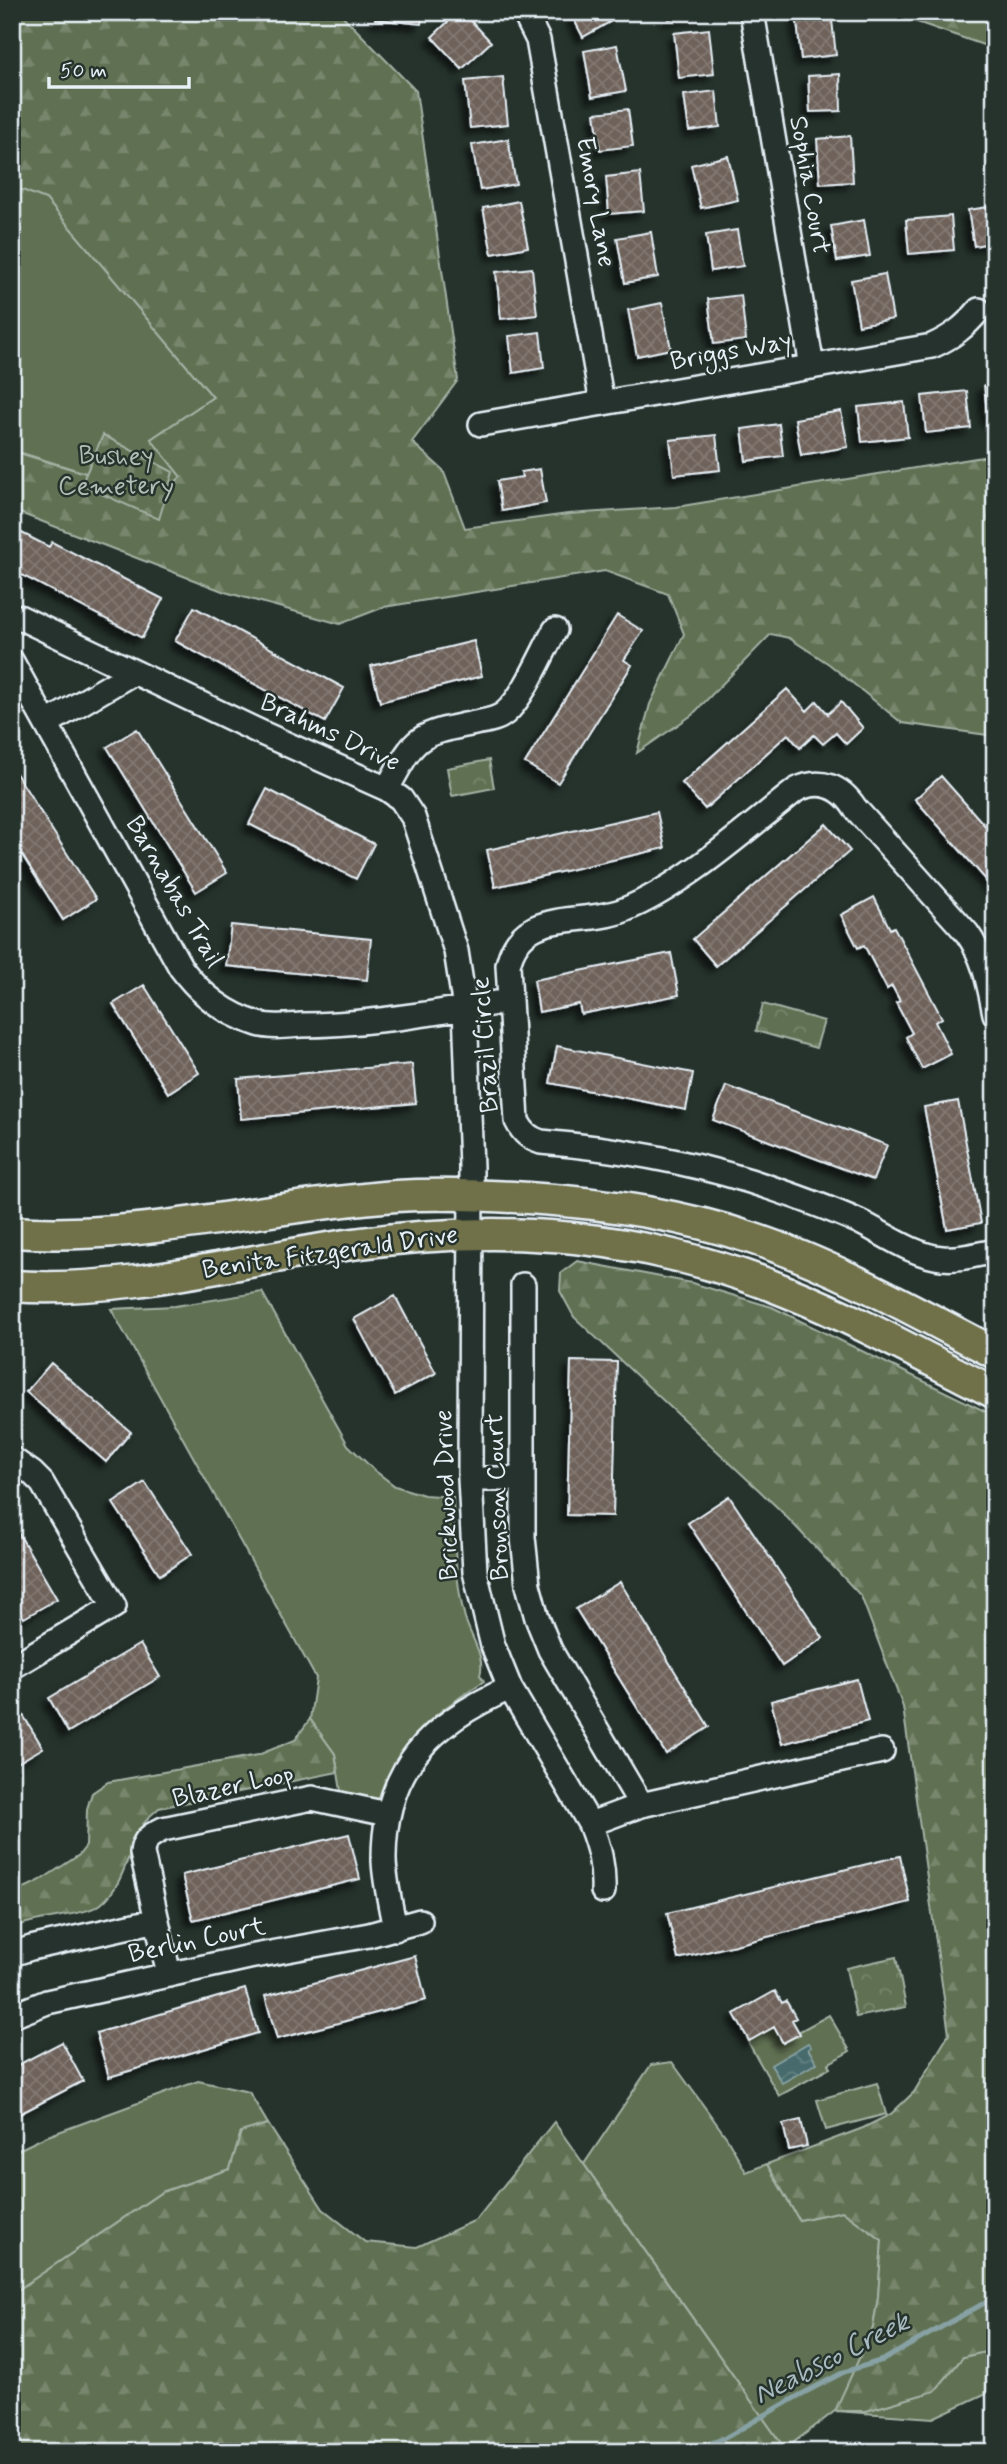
<svg xmlns="http://www.w3.org/2000/svg" width="1007" height="2464" font-family="Mynerve,sans-serif">
<style>
.green{fill:#607152;stroke:#a4b1a5;stroke-width:2}
.forest{fill:url(#forest-firs);stroke:#a4b1a5;stroke-width:2}
.cemetery{fill:url(#cemetery-stones);stroke:#a4b1a5;stroke-width:2}
.park{fill:url(#park-crowns);stroke:#a4b1a5;stroke-width:2}
.water{fill:url(#water-waves);stroke:#87a1a4;stroke-width:2}
.lines{fill:none;stroke-linecap:round;stroke-linejoin:round}
.stream{stroke:#87a1a4;stroke-width:5}
.building{fill:url(#building-cross-hatch);stroke:#e8f1f8;stroke-width:2;filter:url(#shadow)}
.minor-casing{stroke:#e8f1f8;stroke-width:28}
.major-casing{stroke:#e8f1f8;stroke-width:35}
.minor{stroke:#26332d;stroke-width:23}
.major{stroke:#70704a;stroke-width:30}
.labels{text-anchor:middle;dominant-baseline:central;stroke-width:5;stroke-linejoin:round;paint-order:stroke}
.street-label{font-size:26px;fill:#e8f1f8;stroke:#26332d}
.park-label{font-size:26px;fill:#b2beb6;stroke:#26332d}
.water-label{font-size:28px;font-style:italic;fill:#a8bbc0;stroke:#26332d}
</style>
<defs>
<pattern id="forest-firs" width="22" height="20" patternUnits="userSpaceOnUse" patternTransform="scale(1.75)"><rect width="22" height="20" fill="#607152"/><path d="M5 1l3.5 6h-7zM16 11l3.5 6h-7z" fill="#77866c"/></pattern>
<pattern id="cemetery-stones" width="16" height="16" patternUnits="userSpaceOnUse" patternTransform="scale(1.75)"><rect width="16" height="16" fill="#607152"/><path d="M2 7V4a2 2 0 0 1 4 0v3zM10 15v-3a2 2 0 0 1 4 0v3z" fill="#77866c"/></pattern>
<pattern id="park-crowns" width="20" height="18" patternUnits="userSpaceOnUse" patternTransform="scale(1.75)"><rect width="20" height="18" fill="#607152"/><path d="M2 6a3 3 0 1 1 6 0M12 15a3 3 0 1 1 6 0" fill="none" stroke="#77866c"/></pattern>
<pattern id="water-waves" width="16" height="10" patternUnits="userSpaceOnUse" patternTransform="scale(1.75)"><rect width="16" height="10" fill="#476b6c"/><path d="M0 5q4-4 8 0t8 0" fill="none" stroke="#628182"/></pattern>
<pattern id="building-cross-hatch" width="8" height="8" patternUnits="userSpaceOnUse" patternTransform="scale(1.75)"><rect width="8" height="8" fill="#6e625a"/><path d="M0 0l8 8M0 8l8-8" fill="none" stroke="#837972"/></pattern>
<filter id="shadow"><feDropShadow dx="-6" dy="6" stdDeviation="3.5" flood-color="#0009"/></filter>
</defs>
<rect width="100%" height="100%" fill="#26332d"/>
<filter id="ink" filterUnits="userSpaceOnUse"><feTurbulence type="fractalNoise" baseFrequency=".0143" numOctaves="2"/><feDisplacementMap in="SourceGraphic" scale="14" xChannelSelector="R" yChannelSelector="G"/><feConvolveMatrix kernelMatrix="1 2 1 2 8 2 1 2 1" color-interpolation-filters="sRGB"/></filter>
<g filter="url(#ink)">
<path class="green" d="M12 186 46 199 213 397 151 439 181 477 160 496 12 450Z
M262 1292 348 1445 374 1470 395 1486 424 1495 453 1497C454 1535 455 1582 465 1618 470 1636 486 1657 480 1675L484 1681C461 1697 434 1713 416 1735 400 1755 392 1779 379 1801L341 1791 335 1754 310 1719 316 1678 111 1309 175 1306Z
M829 2015 850 2051 828 2064 830 2068 779 2096 748 2042 774 2027 783 2043 799 2034 800 2031Z
M672 2062 727 2138 746 2172 767 2164 799 2220 842 2211 882 2240 878 2297 873 2328 836 2411H866L935 2391 963 2357 985 2352 995 2354V2389L933 2418 835 2411 785 2449 584 2164 651 2065Z
M198 2081 249 2092 268 2124 241 2132 230 2169 162 2192 12 2294V2153L45 2137Z
M877 2083 886 2114 826 2130 817 2100Z"/>
<path class="forest" d="M12 12H339L416 91 458 380 412 442 443 470 465 528 568 514 676 507 995 455V736L902 723 829 664 789 638 771 634 692 715 637 753 650 704 684 634 668 594 605 571 384 607 340 624 225 592 12 510V456L19 453 160 496 181 477 151 439 213 397 46 199 12 186Z
M891 12H995V49L891 13Z
M577 1261 692 1283 772 1307 995 1416V2354L985 2352 963 2357 935 2391 866 2411H835L873 2328 878 2297 882 2240 842 2211 799 2220 767 2164 863 2128 891 2114 914 2092 949 2034 903 1707 861 1596 779 1509 574 1317 560 1291 561 1273Z
M310 1719 335 1754 338 1772 159 1808C154 1812 148 1818 144 1823 128 1848 125 1885 101 1904 84 1917 36 1916 12 1928V1894L41 1880 79 1855 86 1846 87 1809 92 1793 108 1782 258 1755 295 1740Z
M554 2122 785 2449 776 2452H12V2294L162 2192 230 2169 241 2132 268 2124 323 2209 365 2242 417 2247 476 2220Z"/>
<path class="cemetery" d="M103 435 173 472 159 519 81 485Z"/>
<path class="park" d="M489 760 494 788 452 796 447 768Z
M763 1004 824 1021 816 1048 756 1031Z
M896 1957 906 2007 856 2017 846 1968Z"/>
<path class="water" d="M808 2043 811 2047 808 2049 817 2063 782 2083 771 2065Z"/>
<g class="lines">
<path class="stream" d="M685 2452 725 2438 798 2396 844 2372 883 2360 995 2297"/>
</g>
<path class="building" d="M376 12H423L421 24 375 19Z
M458 12H463L491 42 462 69 432 37Z
M570 12H611L615 19 583 37Z
M667 12H704L705 15 668 19Z
M796 12H831L836 55 801 59Z
M709 29 714 74 679 78 674 33Z
M617 45 626 91 592 97 584 51Z
M840 74 841 111 810 112 808 76Z
M503 77 508 124 470 128 465 81Z
M716 91 720 127 689 131 684 95Z
M628 109 633 146 600 150 595 113Z
M850 136 853 182 820 184 817 139Z
M508 139 516 184 480 190 472 145Z
M728 156 738 200 701 208 691 165Z
M640 173 644 211 609 214 606 177Z
M519 201 528 247 492 254 483 208Z
M995 206V242L974 246 968 210Z
M951 216 954 250 909 254 906 220Z
M864 220 870 256 837 261 831 226Z
M737 230 743 266 711 271 706 235Z
M651 232 658 277 625 283 617 238Z
M532 268 537 315 501 319 496 272Z
M885 274 893 319 859 325 851 280Z
M741 295 746 340 714 344 708 299Z
M662 303 671 349 637 356 628 310Z
M540 332 544 368 513 373 509 336Z
M995 383V421H988L984 385Z
M967 391 971 428 926 433 922 396Z
M904 402 908 437 862 442 858 407Z
M841 411 848 447 801 455 795 419Z
M779 424 783 456 746 461 742 429Z
M716 435 720 470 674 475 670 440Z
M540 469 546 503 502 511 497 481 522 477 521 472Z
M12 528 49 547 52 542 163 599 142 638 12 570Z
M194 607 344 688 325 722 175 641Z
M617 615 643 631 624 660 632 665 558 783 525 763Z
M474 641 482 676 380 702 371 666Z
M787 689 807 711 817 701 828 714 841 702 863 728 846 744 836 733 823 744 814 735 800 748 788 734 705 809 682 783Z
M137 729 227 873 196 892 107 747Z
M12 767 96 899 63 920 12 839Z
M941 776 995 837V890L915 799Z
M267 789 374 844 356 879 249 824Z
M657 812 665 848 495 887 487 850Z
M826 824 850 851 716 966 693 939Z
M874 897 890 929 894 927 942 1018 935 1022 951 1054 922 1069 906 1037 912 1033 896 1003 900 1001 892 986 887 989 864 945 858 948 841 915Z
M231 925 371 939 367 980 226 966Z
M671 953 679 995 581 1014 579 1004 539 1012 534 980Z
M144 985 199 1073 168 1093 113 1004Z
M557 1046 693 1073 686 1110 550 1083Z
M412 1064 416 1103 241 1119 238 1079Z
M726 1086 887 1145 873 1180 713 1120Z
M958 1101 981 1223 947 1229 924 1107Z
M395 1296 436 1373 395 1395 354 1319Z
M571 1361 617 1362 613 1516 567 1515Z
M51 1363 131 1432 106 1462 26 1392Z
M145 1482 192 1554 160 1575 113 1503Z
M729 1496 823 1638 782 1666 688 1523Z
M12 1522 57 1599 24 1618 12 1598Z
M620 1582 709 1727 666 1754 576 1609Z
M140 1644 160 1677 68 1732 49 1698Z
M857 1679 868 1721 782 1744 771 1701Z
M23 1715 43 1748 12 1766V1721Z
M349 1834 360 1879 193 1920 182 1875Z
M900 1856 910 1902 678 1959 667 1913Z
M415 1956 426 2000 277 2039 265 1996Z
M245 1989 258 2033 109 2077 96 2033Z
M775 1991 782 2003 786 2001 788 2004 796 2018 792 2020 800 2034 783 2043 774 2027 749 2041 734 2014Z
M62 2042 83 2081 12 2118V2068Z
M801 2120 807 2146 789 2150 783 2124Z"/>
<g class="lines">
<g class="minor-casing">
<path id="minor" d="M524 12 538 40 602 403
M752 12 812 367
M481 424 932 346C952 337 965 327 979 310
M19 617 264 734 387 789 401 799 413 817 456 951 465 1008 471 1167 470 1479 475 1572 493 1646 510 1688 590 1824C599 1847 604 1866 603 1891
M12 662 181 968C201 995 225 1014 258 1024 271 1028 287 1026 301 1025 371 1025 441 1011 510 1001
M47 723 134 672
M387 789C416 736 414 735 475 723 485 721 497 720 505 713 524 697 542 653 555 630
M995 1014C989 985 985 958 967 933L855 808C841 786 820 778 796 790 746 829 682 887 624 910 581 927 521 906 508 965L517 1121C523 1133 529 1138 541 1142 612 1148 682 1160 750 1181 787 1193 824 1206 860 1222 886 1235 913 1255 942 1258 960 1260 978 1254 995 1251
M523 1285V1537L528 1585 537 1618 550 1650 641 1805
M12 1459 32 1473 42 1483 114 1606 12 1667
M470 1479H523
M590 1824 641 1805 882 1751
M395 1929C391 1907 385 1883 384 1861 383 1769 430 1723 510 1688
M12 1954 31 1948 157 1920
M169 1975 142 1853C143 1839 151 1835 163 1829L312 1798 387 1814
M12 2016 47 2002 249 1957 369 1935 420 1921"/>
</g>
<g class="major-casing">
<path id="major" d="M12 1232C142 1241 267 1205 396 1196 440 1193 484 1195 528 1198 604 1203 679 1214 751 1238 836 1266 916 1312 995 1353
M12 1286C128 1294 240 1260 353 1244 508 1223 644 1233 790 1293 860 1321 927 1359 995 1393"/>
</g>
<use href="#minor" class="minor"/>
<use href="#major" class="major"/>
</g>
</g>
<g class="labels">
<g class="street-label">
<text transform="translate(809 185) rotate(80)">Sophia Court</text>
<text transform="translate(595 202) rotate(80)">Emory Lane</text>
<text transform="translate(731 352) rotate(-10)">Briggs Way</text>
<text transform="translate(330 733) rotate(25)">Brahms Drive</text>
<text transform="translate(174 892) rotate(60)">Barnabas Trail</text>
<text transform="translate(486 1045) rotate(-94)">Brazil Circle</text>
<text transform="translate(330 1253) rotate(-8)">Benita Fitzgerald Drive</text>
<text transform="translate(447 1495) rotate(-92)">Brickwood Drive</text>
<text transform="translate(498 1497) rotate(-92)">Bronson Court</text>
<text transform="translate(233 1787) rotate(-12)">Blazer Loop</text>
<text transform="translate(197 1941) rotate(-12)">Berlin Court</text>
</g>
<g class="park-label">
<text x="116" y="457">Bushey<tspan x="116" dy="30">Cemetery</tspan></text>
</g>
<g class="water-label">
<text transform="translate(832 2359) rotate(-27)">Neabsco Creek</text>
</g>
</g>
<rect width="1007" height="2464" fill="none" stroke="#26332d" stroke-width="42"/>
<rect x="21" y="21" width="965" height="2422" fill="none" stroke="#e8f1f8" stroke-width="2.5" filter="url(#ink)"/>
<path d="M49 77v10h140v-10" fill="none" stroke="#e8f1f8" stroke-width="3.5"/>
<text x="60" y="77" font-size="21" fill="#e8f1f8" stroke="#26332d" stroke-width="5" paint-order="stroke">50 m</text>
</svg>
